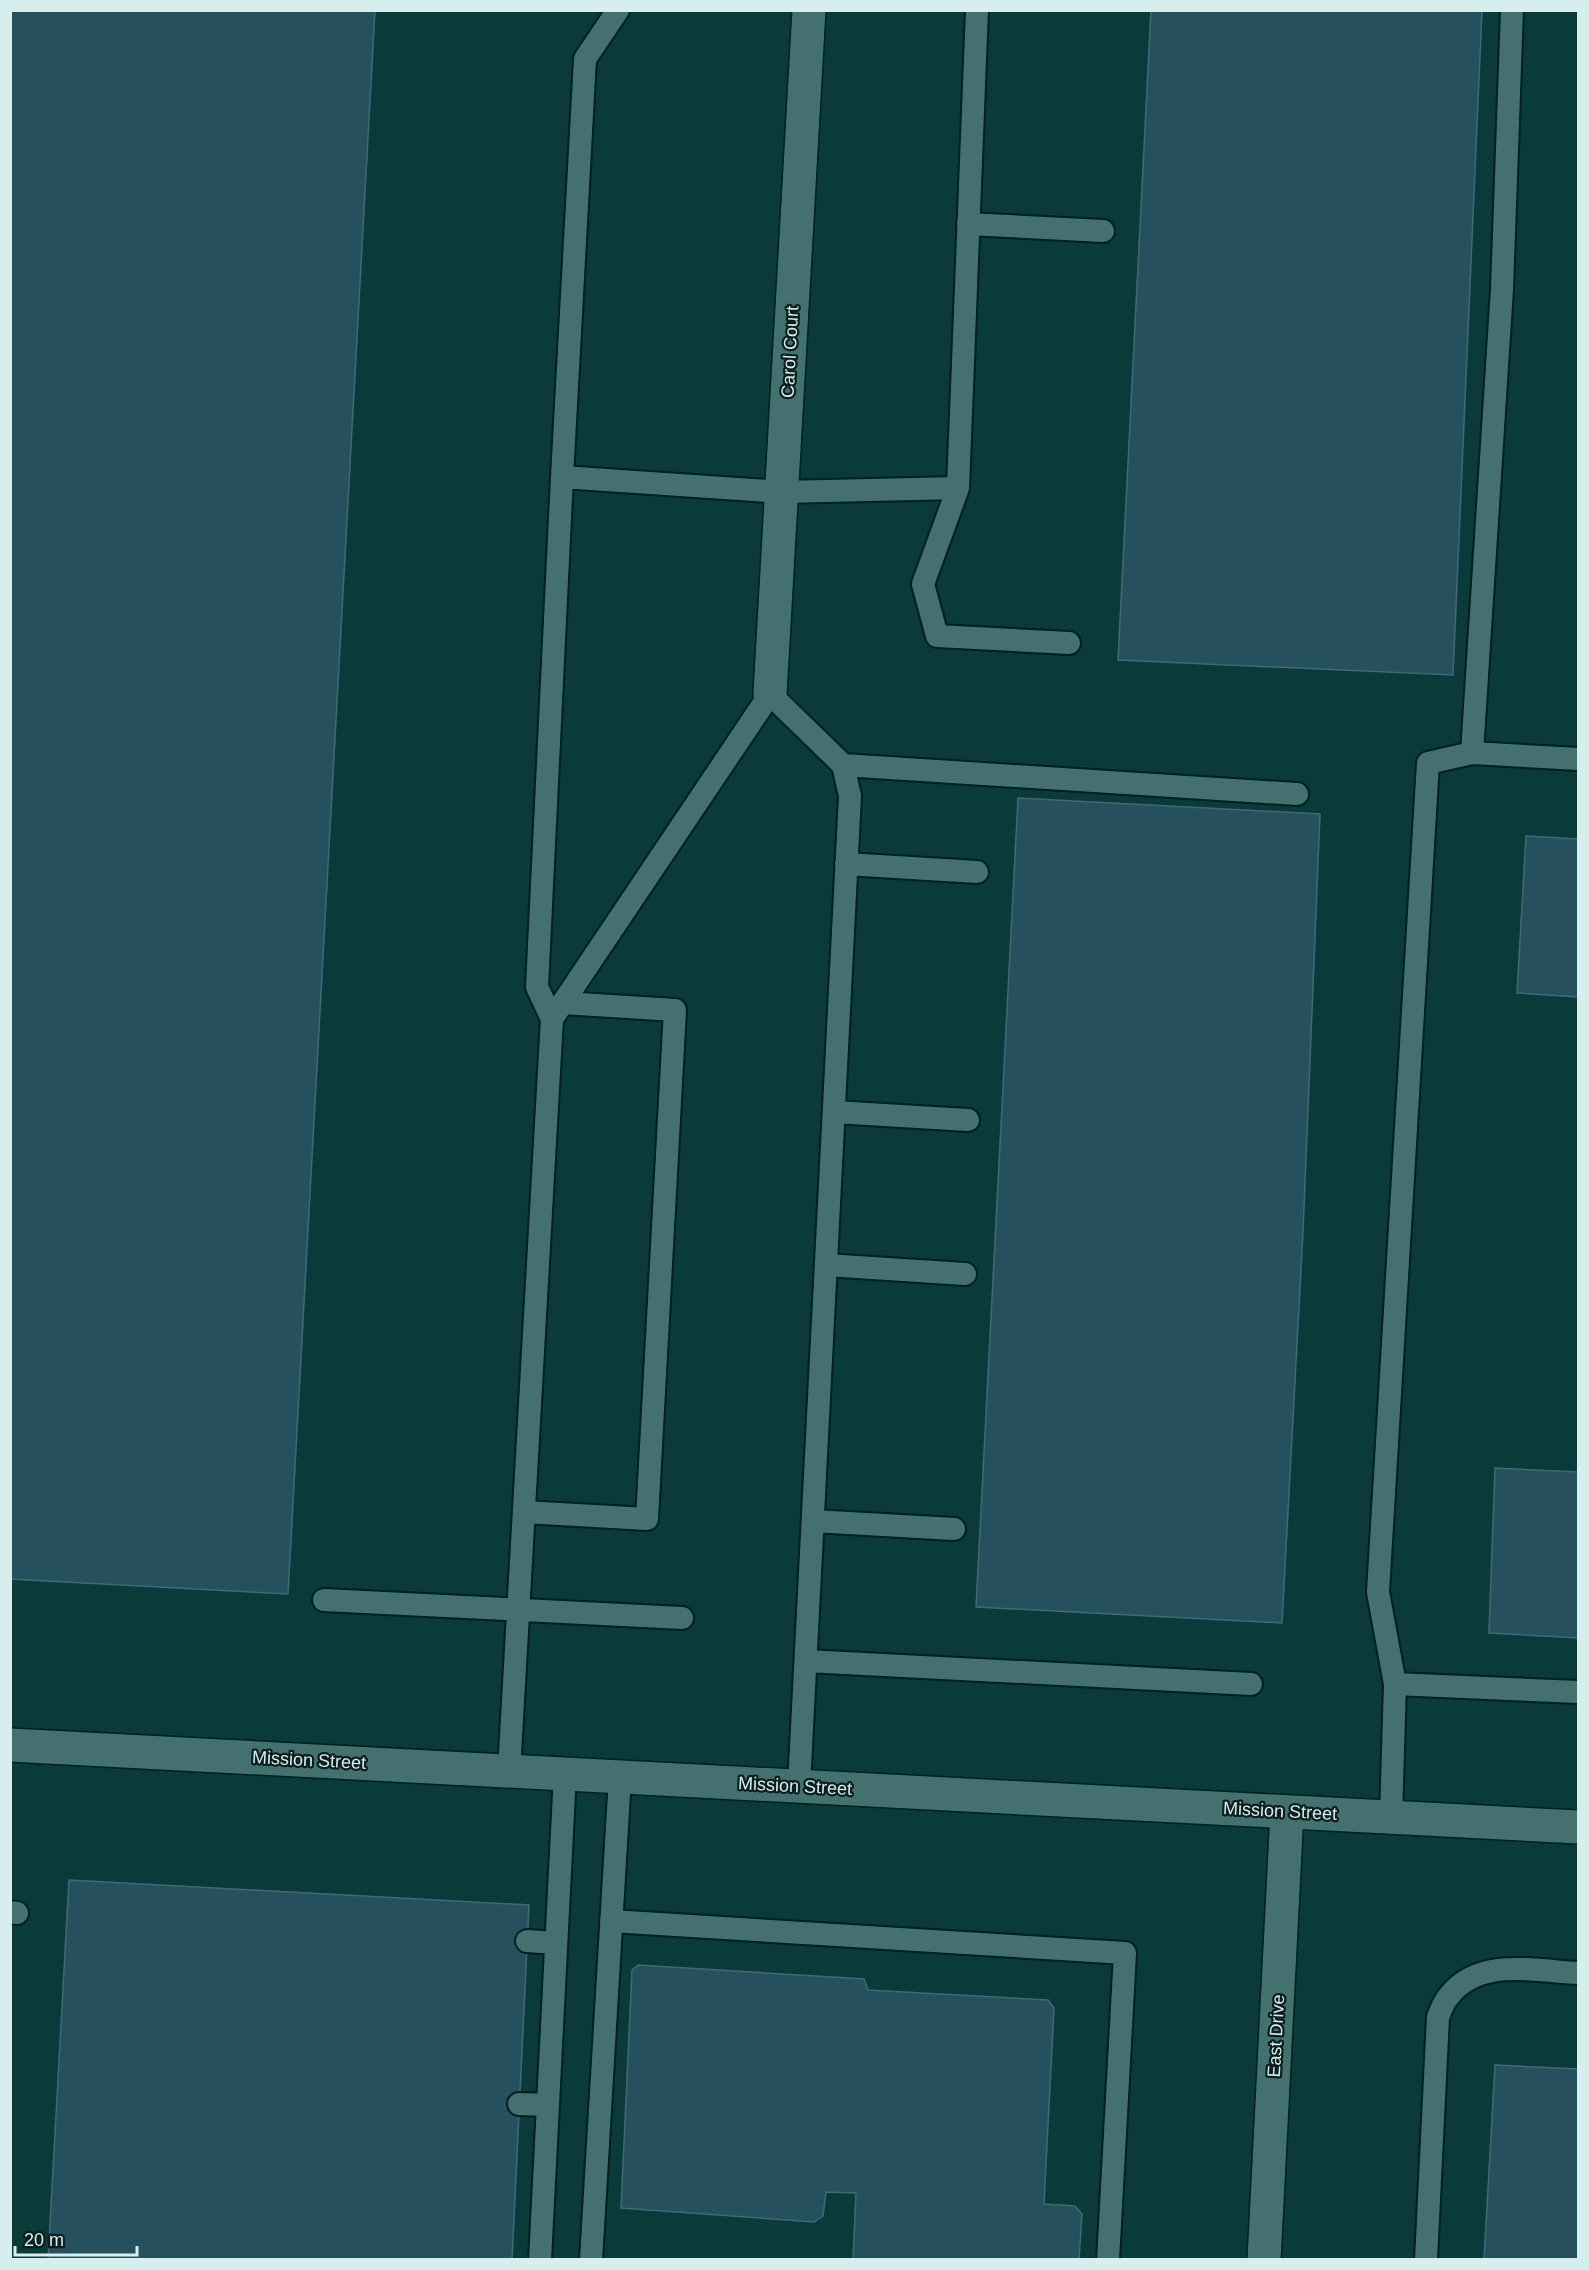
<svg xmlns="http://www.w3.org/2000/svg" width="1589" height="2270" font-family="Arial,sans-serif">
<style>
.building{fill:#26505d;stroke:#426976;stroke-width:1.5}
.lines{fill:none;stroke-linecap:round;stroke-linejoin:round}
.lane-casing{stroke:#002020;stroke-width:26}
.street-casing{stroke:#002020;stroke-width:36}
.lane{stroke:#447070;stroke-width:22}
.street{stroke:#447070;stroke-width:33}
.labels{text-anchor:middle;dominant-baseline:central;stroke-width:4.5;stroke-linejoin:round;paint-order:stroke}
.street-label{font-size:18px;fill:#d7eeee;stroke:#0c1e1e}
</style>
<rect width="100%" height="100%" fill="#0b3a3b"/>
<path class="building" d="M10 10H375L288 1594 10 1579Z
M1151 10H1482L1453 675 1118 660Z
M1018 798 1320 814 1303 1232 1282 1623 976 1607Z
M1526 836 1578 839V997L1517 993Z
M1495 1468 1578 1472V1638L1489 1633Z
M69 1880 529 1905 512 2260H48Z
M638 1965 864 1979 868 1990 1048 2000 1054 2008 1044 2204 1075 2206 1082 2214 1079 2260H853L856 2193 826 2192 823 2216 814 2222 621 2208 632 1970Z
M1495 2065 1578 2069V2260H1484Z"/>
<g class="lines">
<g class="lane-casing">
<path id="lane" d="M977 10 958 488 923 584 937 636 1069 643
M968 224 1103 231
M562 477 585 59 618 10
M1472 753 1502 289 1512 10
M843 765 1297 794
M846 864 977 872
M552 1019 537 987 562 477 782 492 958 488
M834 1112 968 1120
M826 1265 965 1274
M524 1512 647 1519 675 1010 563 1003
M813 1521 954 1529
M324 1600 682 1618
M806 1661 1251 1684
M1395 1684 1578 1692
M509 1771 552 1019 770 694 843 765 850 796 799 1786
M1391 1817 1395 1684 1378 1592 1428 763 1472 753 1578 759
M10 1912 17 1913
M611 1921 1125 1953 1108 2260
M527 1941 556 1943
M519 2104 548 2105
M540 2260 565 1774
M591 2260 620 1777
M1426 2260 1438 2017C1441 2010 1444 2001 1449 1996 1479 1957 1536 1971 1578 1973"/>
</g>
<g class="street-casing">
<path id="street" d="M770 694 809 10
M10 1745 1578 1827
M1264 2260 1287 1812"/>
</g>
<use href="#lane" class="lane"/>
<use href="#street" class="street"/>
</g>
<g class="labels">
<g class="street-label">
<text transform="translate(790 352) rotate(-87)">Carol Court</text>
<text transform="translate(309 1760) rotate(3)">Mission Street</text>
<text transform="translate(795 1786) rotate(3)">Mission Street</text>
<text transform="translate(1280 1811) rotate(3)">Mission Street</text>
<text transform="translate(1276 2036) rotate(-87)">East Drive</text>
</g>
</g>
<rect width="1589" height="2270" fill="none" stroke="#d7eeee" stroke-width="24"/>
<path d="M15 2246v9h122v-9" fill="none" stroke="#d7eeee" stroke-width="3"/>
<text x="24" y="2246" font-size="18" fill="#d7eeee" stroke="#0c1e1e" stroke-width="4.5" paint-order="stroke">20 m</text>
</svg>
